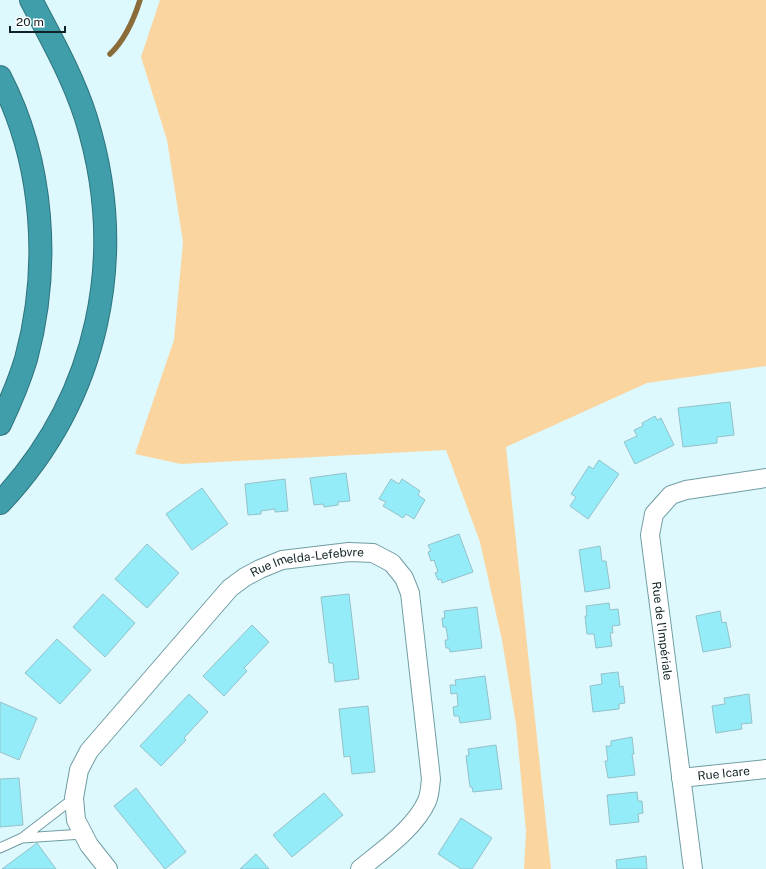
<svg xmlns="http://www.w3.org/2000/svg" width="766" height="869" font-family="'Public Sans',sans-serif">
<style>
.green{fill:#fbd5a0}
.lines{fill:none;stroke-linecap:round;stroke-linejoin:round}
.stream{stroke:#896c3a;stroke-width:5.5}
.building{fill:#94ecf9;stroke:#94c1c8}
.service-casing{stroke:#719da4;stroke-width:11}
.minor-casing{stroke:#719da4;stroke-width:20}
.motorway-casing{stroke:#2f737c;stroke-width:24}
.service{stroke:#fff;stroke-width:9}
.minor{stroke:#fff;stroke-width:18}
.motorway{stroke:#409eab;stroke-width:22}
.labels{text-anchor:middle;dominant-baseline:central;stroke-width:3;stroke-linejoin:round;paint-order:stroke}
.street-label{font-size:12px;fill:#102225;stroke:#fff}
</style>
<rect width="100%" height="100%" fill="#ddf9fd"/>
<path class="green" d="M160 0H766V366L647 383 506 447 551 869H524L526 831 516 724 502 640 480 542 446 450 181 464 135 454 174 340 183 242 167 140 141 57Z"/>
<g class="lines">
<path class="stream" d="M110 54C125 40 134 19 140 0"/>
</g>
<path class="building" d="M730 402 734 435 717 437V443L683 447 678 408Z
M655 416 657 420 661 418 674 445 635 464 624 442 637 436 634 430 643 426 642 423Z
M599 460 619 474 588 519 570 506 576 497 571 494 589 466 593 469Z
M346 473 350 501 338 502V505L324 507 323 504 314 505 310 478Z
M285 479 288 511 275 512V509L261 511V514L248 515 245 484Z
M391 479 399 484 402 479 420 491 418 495 425 500 414 519 406 514 403 518 383 506 386 502 379 499Z
M202 488 228 524 192 550 166 514Z
M459 534 473 572 442 583 441 579 438 580 435 573 438 572 434 560 431 561 428 552 431 551 428 545Z
M147 544 179 573 147 608 115 579Z
M600 546 602 561H606L610 588 585 592 579 550Z
M103 594 135 623 105 657 73 627Z
M349 594 359 679 335 682 333 663H329L321 597Z
M609 603 610 610 618 609 620 625 612 626 613 633H610L612 646 596 648 594 634H587L585 616H587L586 606Z
M477 607 482 648 450 652 449 648H446L445 640H448L446 627H443L442 618H445L444 611Z
M720 611 722 623 726 622 731 647 703 652 696 616Z
M252 625 269 642 244 668 247 671 224 696 203 676Z
M57 639 91 670 60 704 25 673Z
M618 672 620 687 623 686 625 703 619 704V709L593 712 590 686 602 684 601 674Z
M485 676 491 719 460 723 459 716H454L453 707 458 706 457 693 451 694 450 685H456L455 680Z
M189 694 208 712 184 738 186 740 161 766 140 746Z
M749 694 752 723 741 724 742 729 716 733 712 706 725 704 724 698Z
M0 702 37 718 19 760 0 752Z
M368 706 375 772 352 774 350 756 344 757 339 709Z
M632 737 634 754H632L635 775 608 778 605 761H608L606 746H611V741Z
M496 745 502 789 473 792 472 787H470L466 756 469 755 468 749Z
M19 778 23 825 0 827V779Z
M136 788 186 852 165 869 114 806Z
M637 792 638 801H642L643 813 638 814 639 822 610 825 607 795Z
M324 793 343 815 292 857 273 835Z
M461 818 492 838 472 869H461L438 854Z
M37 843 56 869H2Z
M256 854 269 869H240Z
M646 856 647 869H617L616 860Z"/>
<g class="lines">
<g class="service-casing">
<path id="service" d="M74 798 22 838 83 834
M0 848 22 838"/>
</g>
<g class="minor-casing">
<g id="minor">
<path id="s1" d="M681 778 766 769"/>
<path id="s2" d="M108 869 89 845 76 820 74 798 79 770 89 751 230 588 245 577 260 569 282 560 349 552 373 553 392 563 404 578 410 593 431 779C430 786 430 794 427 801 415 828 383 850 360 869"/>
<path d="M693 869 650 535 654 514 671 495 686 490 766 478"/>
</g>
</g>
<g class="motorway-casing">
<path id="motorway" d="M0 77C44 162 51 267 26 359 19 382 10 403 0 424
M0 503C99 398 129 256 86 118 73 77 51 38 31 0"/>
</g>
<use href="#service" class="service"/>
<use href="#minor" class="minor"/>
<use href="#motorway" class="motorway"/>
</g>
<g class="labels">
<g class="street-label">
<text stroke="none"><textPath href="#s2" startOffset="430">Rue Imelda-Lefebvre</textPath></text>
<text transform="translate(662 631) rotate(83)">Rue de l'Impériale</text>
<text stroke="none"><textPath href="#s1" startOffset="43">Rue Icare</textPath></text>
</g>
</g>
<path d="M10 26v6h55v-6" fill="none" stroke="#102225" stroke-width="2"/>
<text x="16" y="26" font-size="12" fill="#102225" stroke="#ffffff" stroke-width="3" paint-order="stroke">20 m</text>
</svg>
